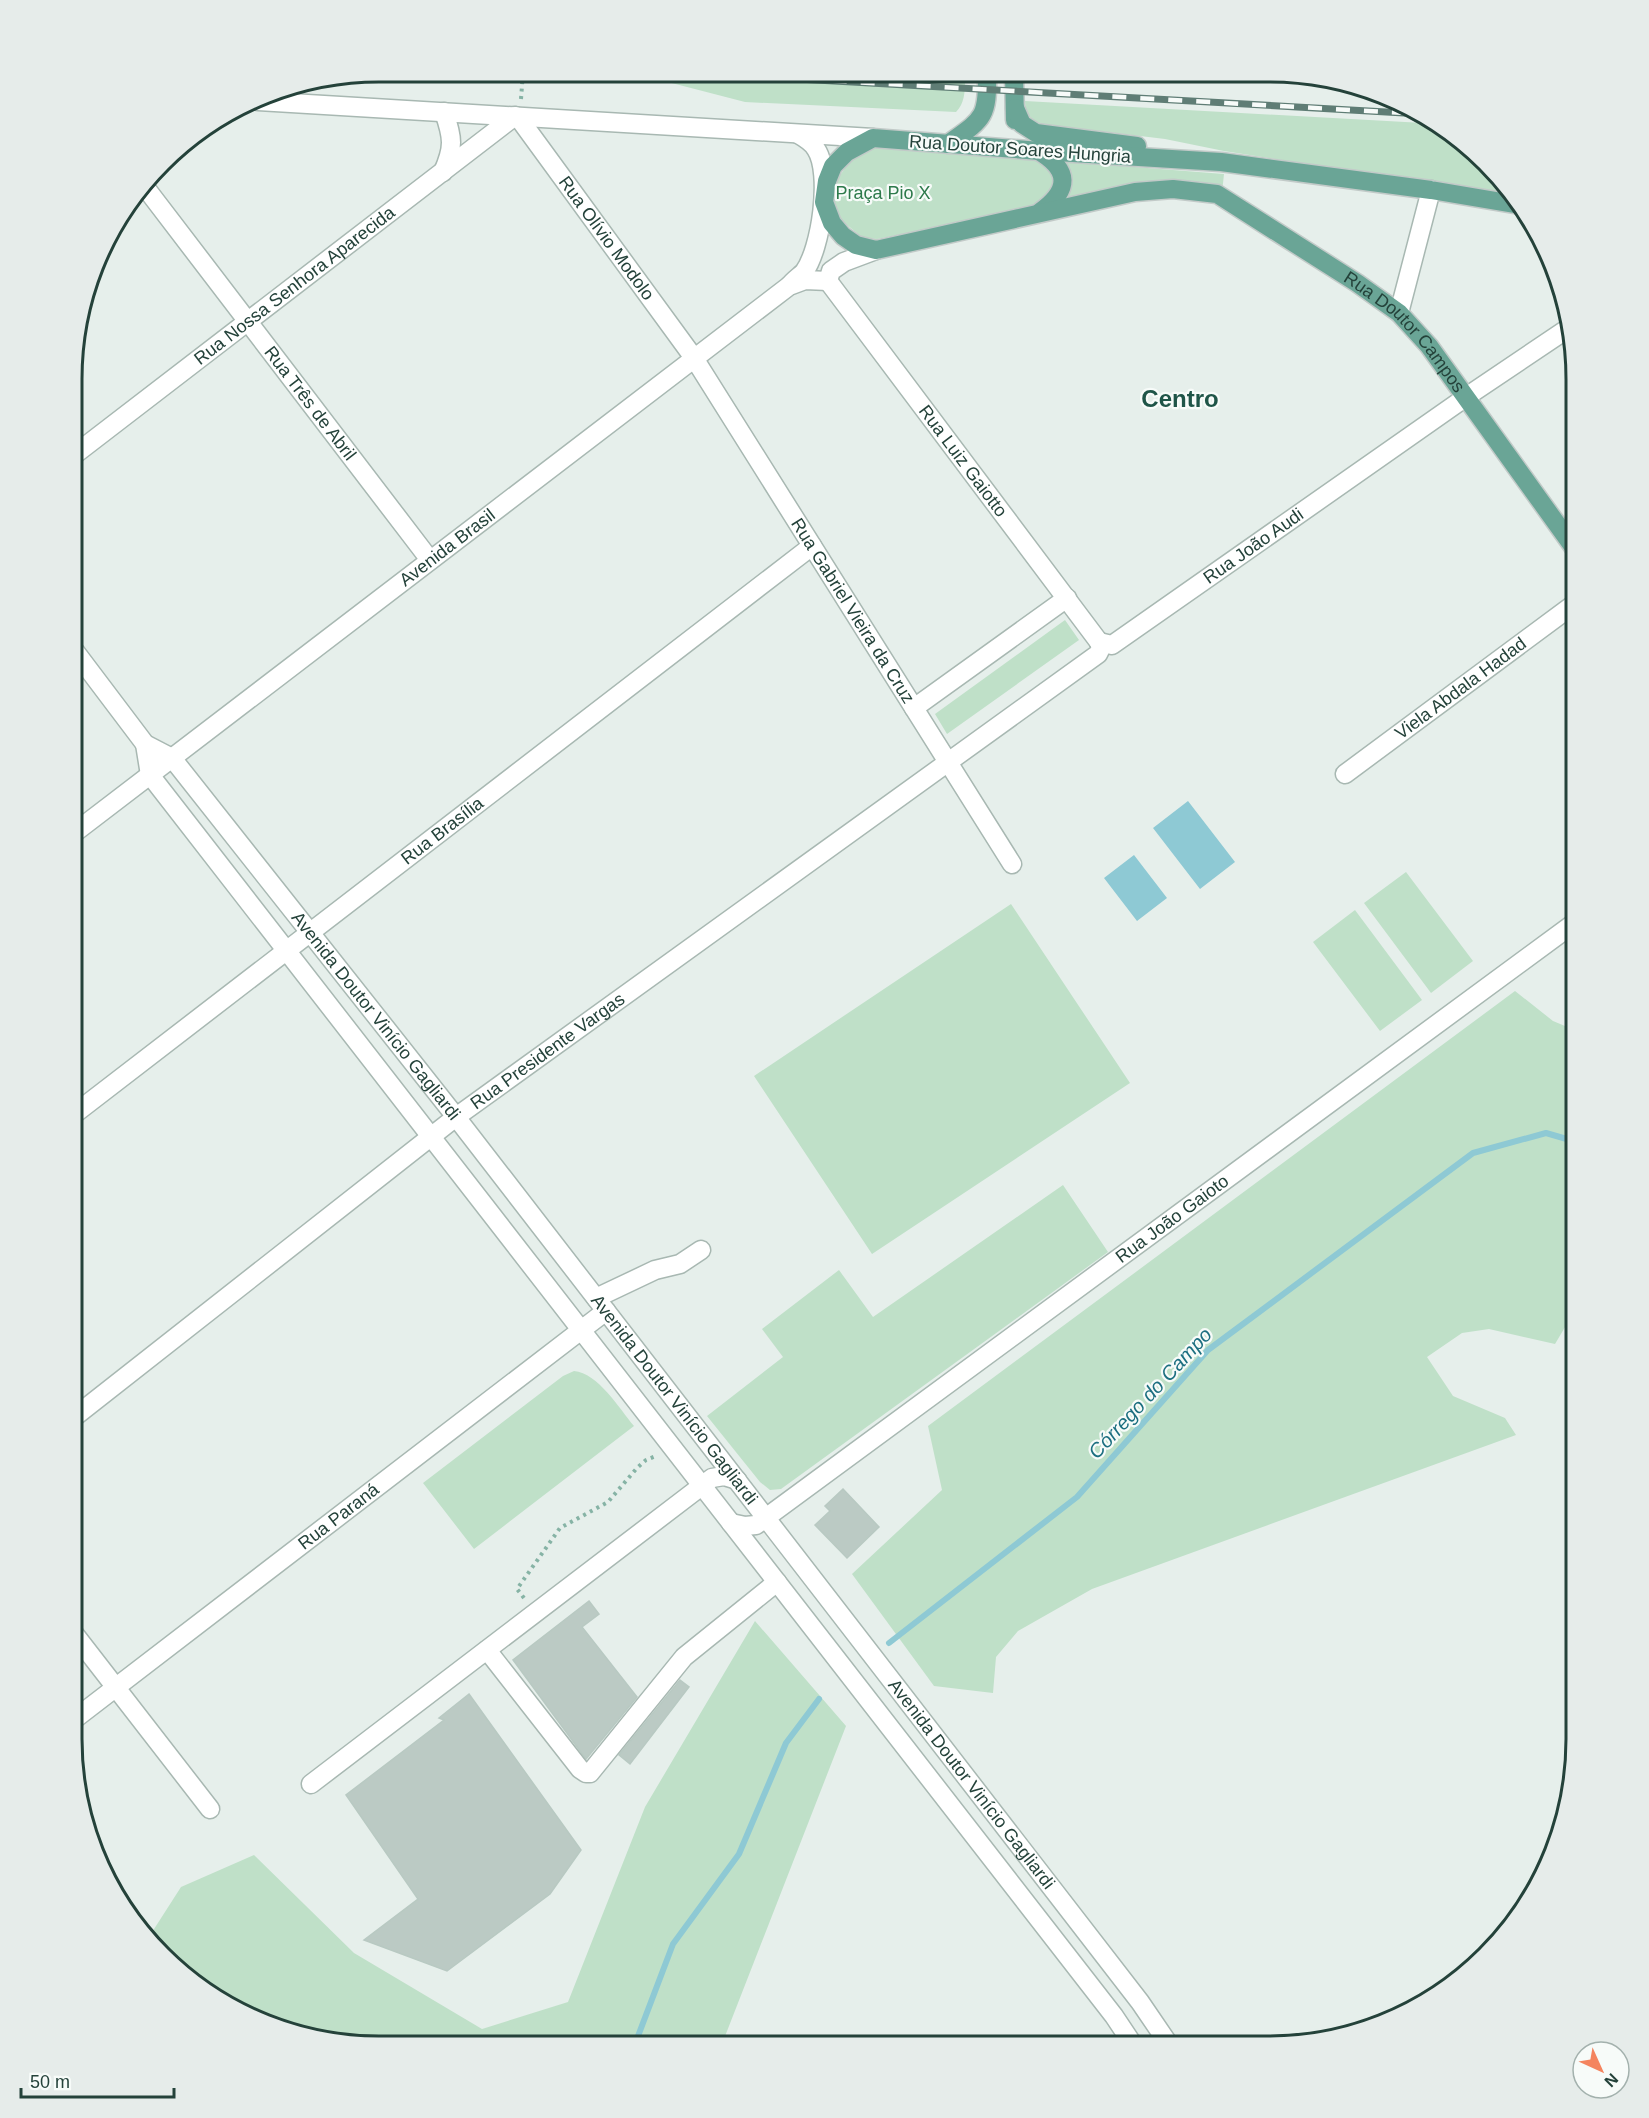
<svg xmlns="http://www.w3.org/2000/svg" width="1649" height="2118" font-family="Helvetica,sans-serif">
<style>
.green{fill:#bfe0c8}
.water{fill:#8ec9d4}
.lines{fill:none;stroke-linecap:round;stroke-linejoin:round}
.stream{stroke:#8ec9d4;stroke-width:6}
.building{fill:#bbcac4;stroke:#b8c9c2;stroke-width:1.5}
.minor-casing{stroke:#a8b8b2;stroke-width:21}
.major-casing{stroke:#c2cac8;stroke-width:21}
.path{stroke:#86b3a5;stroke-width:4;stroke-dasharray:3 4.5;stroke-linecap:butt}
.minor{stroke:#fff;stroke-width:18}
.major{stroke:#6aa596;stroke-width:18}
.rail-casing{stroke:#5f7d75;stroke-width:7}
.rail{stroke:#f7fbf9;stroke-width:4.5;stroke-dasharray:14;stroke-linecap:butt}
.labels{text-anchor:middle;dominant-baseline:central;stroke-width:4.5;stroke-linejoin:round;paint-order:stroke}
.street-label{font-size:18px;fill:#24423a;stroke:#f7fbf9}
.park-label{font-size:18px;fill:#2d7a4b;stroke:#f7fbf9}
.water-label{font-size:20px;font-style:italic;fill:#1c6f80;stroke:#f7fbf9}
.district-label{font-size:24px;font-weight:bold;fill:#1f5548;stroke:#f7fbf9}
.rim{fill:none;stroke:#24423a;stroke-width:3}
</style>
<rect width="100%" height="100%" fill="#e6efeb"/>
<path class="green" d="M633 73 965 74C965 86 966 103 956 112L745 102Z
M1025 101 1441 124 1501 177 1514 196 1224 151 1165 139 1041 124C1030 119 1025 113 1025 101Z
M879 147 1224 174 1222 193 1134 188 877 239 863 238 841 220 835 207 833 195 834 184 852 158 865 150Z
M1065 620 1079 640 947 734 935 714Z
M1406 872 1473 961 1431 993 1364 903Z
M1011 904 1130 1083 872 1254 754 1076Z
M1355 910 1422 1000 1380 1031 1313 942Z
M1515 991 1553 1021 1577 1031V1307L1555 1344 1489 1329 1462 1333 1427 1357 1453 1396 1505 1418 1516 1435 1092 1589 1018 1631 996 1657 993 1693 934 1686 852 1574 942 1490 928 1426Z
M1063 1185 1108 1252 781 1489 770 1490 760 1482 707 1416 783 1357 762 1329 839 1270 873 1317Z
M574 1371C598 1373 619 1408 634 1426L474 1549 423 1483 563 1376Z
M755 1621 846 1726 722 2044 340 2043 280 2030 208 1994 147 1940 181 1887 254 1855 354 1953 482 2029 568 2002 645 1807Z"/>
<path class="water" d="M1188 801 1235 862 1200 889 1153 828Z
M1134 855 1167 898 1137 921 1104 878Z"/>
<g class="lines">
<path class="stream" d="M889 1643 1077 1497 1208 1350 1473 1153 1546 1133 1577 1142
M635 2044 673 1944 739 1854 786 1743 819 1699"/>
</g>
<path class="building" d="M843 1489 879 1527 847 1558 815 1525 830 1511 825 1506Z
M589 1601 599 1614 582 1627 637 1697 586 1759 513 1660Z
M680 1680 689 1687 630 1764 619 1755Z
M469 1694 581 1850 550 1894 447 1971 364 1940 418 1899 346 1795 444 1720 439 1718Z"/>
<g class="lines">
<g class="minor-casing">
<g id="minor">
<path d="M258 101 873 138"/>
<path id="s1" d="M518 117 694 358 1012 864"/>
<path d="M443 172C454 147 453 138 444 112"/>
<path id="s2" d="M145 187 430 560"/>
<path id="s3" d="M828 281 1099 642"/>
<path d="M828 281 831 271 844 262 876 250"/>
<path d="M790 285C794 280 800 276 804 272 821 249 832 173 816 149 812 142 805 138 798 134"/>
<path d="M1399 313 1431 190"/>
<path id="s4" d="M74 455 515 116"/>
<path id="s5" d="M1099 642 1112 645 1466 397 1570 327"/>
<path id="s6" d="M74 650 145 744 172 758 456 1117 1140 2002 1170 2046"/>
<path d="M914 708 1067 598"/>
<path d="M145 744 150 775 1114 2016 1134 2046"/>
<path id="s7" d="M1345 774 1577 602"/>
<path id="s8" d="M74 833 789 286 805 280 828 281"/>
<path id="s9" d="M73 1115 812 546"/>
<path d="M596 1298 655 1270 680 1264 701 1250"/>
<path id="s10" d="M73 1418 456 1117 1098 654 1101 648 1099 642"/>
<path id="s11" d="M731 1523 745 1526 756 1525 1577 921"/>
<path d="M72 1631 210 1809"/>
<path d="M487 1650 580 1769 586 1773H590L684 1657 777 1582"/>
<path id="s12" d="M72 1721 606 1311"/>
<path d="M311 1784 712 1478 724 1476 737 1480"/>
</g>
</g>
<g class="major-casing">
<g id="major">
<path d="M1014 74 1015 120"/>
<path d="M1015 108 1022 124 1036 133 1137 146"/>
<path d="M948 144C983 119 988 118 987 74"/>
<path d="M1037 150C1071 170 1070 190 1040 212"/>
<path id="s13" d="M1520 205 1431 190 1221 162 1040 151 873 138 847 152 833 166 827 181 824 202 832 223 843 236 856 245 876 250 1135 192 1173 189 1217 194 1357 283 1399 313 1429 346 1577 552"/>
</g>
</g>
<path class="path" d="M521 99 523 72
M524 1598 517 1589 560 1528 608 1502 637 1468 646 1460 656 1456"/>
<use href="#minor" class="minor"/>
<use href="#major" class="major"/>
<g class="rail-casing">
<path id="rail" d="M693 73 1422 114"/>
</g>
<use href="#rail" class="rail"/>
</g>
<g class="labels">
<g class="street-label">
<text transform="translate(1020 149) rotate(4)">Rua Doutor Soares Hungria</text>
<text stroke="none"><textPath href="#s1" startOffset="150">Rua Olívio Modolo</textPath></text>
<text stroke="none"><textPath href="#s4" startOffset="278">Rua Nossa Senhora Aparecida</textPath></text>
<text stroke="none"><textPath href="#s13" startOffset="1396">Rua Doutor Campos</textPath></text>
<text stroke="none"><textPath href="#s2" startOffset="272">Rua Três de Abril</textPath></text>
<text stroke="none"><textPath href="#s3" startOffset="225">Rua Luiz Gaiotto</textPath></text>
<text stroke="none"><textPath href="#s5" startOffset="186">Rua João Audi</textPath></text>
<text stroke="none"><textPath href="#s8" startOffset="470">Avenida Brasil</textPath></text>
<text stroke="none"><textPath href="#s1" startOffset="597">Rua Gabriel Vieira da Cruz</textPath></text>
<text stroke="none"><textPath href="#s7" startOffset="144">Viela Abdala Hadad</textPath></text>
<text stroke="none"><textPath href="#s9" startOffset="466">Rua Brasília</textPath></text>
<text stroke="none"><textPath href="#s6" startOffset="477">Avenida Doutor Vinício Gagliardi</textPath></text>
<text stroke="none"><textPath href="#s10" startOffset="600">Rua Presidente Vargas</textPath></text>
<text stroke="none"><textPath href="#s11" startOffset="542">Rua João Gaioto</textPath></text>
<text stroke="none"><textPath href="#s6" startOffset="963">Avenida Doutor Vinício Gagliardi</textPath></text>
<text stroke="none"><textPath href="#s12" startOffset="336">Rua Paraná</textPath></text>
<text stroke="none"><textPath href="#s6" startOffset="1449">Avenida Doutor Vinício Gagliardi</textPath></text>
</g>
<g class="park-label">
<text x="883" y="193">Praça Pio X</text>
</g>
<g class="water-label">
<text transform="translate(1150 1393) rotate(-47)">Córrego do Campo</text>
</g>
<g class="district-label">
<text x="1180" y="398">Centro</text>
</g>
</g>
<path d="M0 0H1649V2118H0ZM379 82H1269A297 297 0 0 1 1566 379V1739A297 297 0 0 1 1269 2036H379A297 297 0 0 1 82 1739V379A297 297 0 0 1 379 82Z" fill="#e6ecea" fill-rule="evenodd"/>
<path class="rim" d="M379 82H1269A297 297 0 0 1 1566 379V1739A297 297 0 0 1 1269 2036H379A297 297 0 0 1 82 1739V379A297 297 0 0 1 379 82Z"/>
<g transform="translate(1601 2070) rotate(135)"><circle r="28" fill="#f7fbf9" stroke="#a3b1ad" stroke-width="1.5"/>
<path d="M0-4.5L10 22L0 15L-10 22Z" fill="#f4845f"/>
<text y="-9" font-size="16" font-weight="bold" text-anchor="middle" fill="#24423a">N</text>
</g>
<path d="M21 2088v9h153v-9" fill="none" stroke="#24423a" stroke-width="3"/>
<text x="30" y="2088" font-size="18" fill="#24423a" stroke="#f7fbf9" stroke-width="4.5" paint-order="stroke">50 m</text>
</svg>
